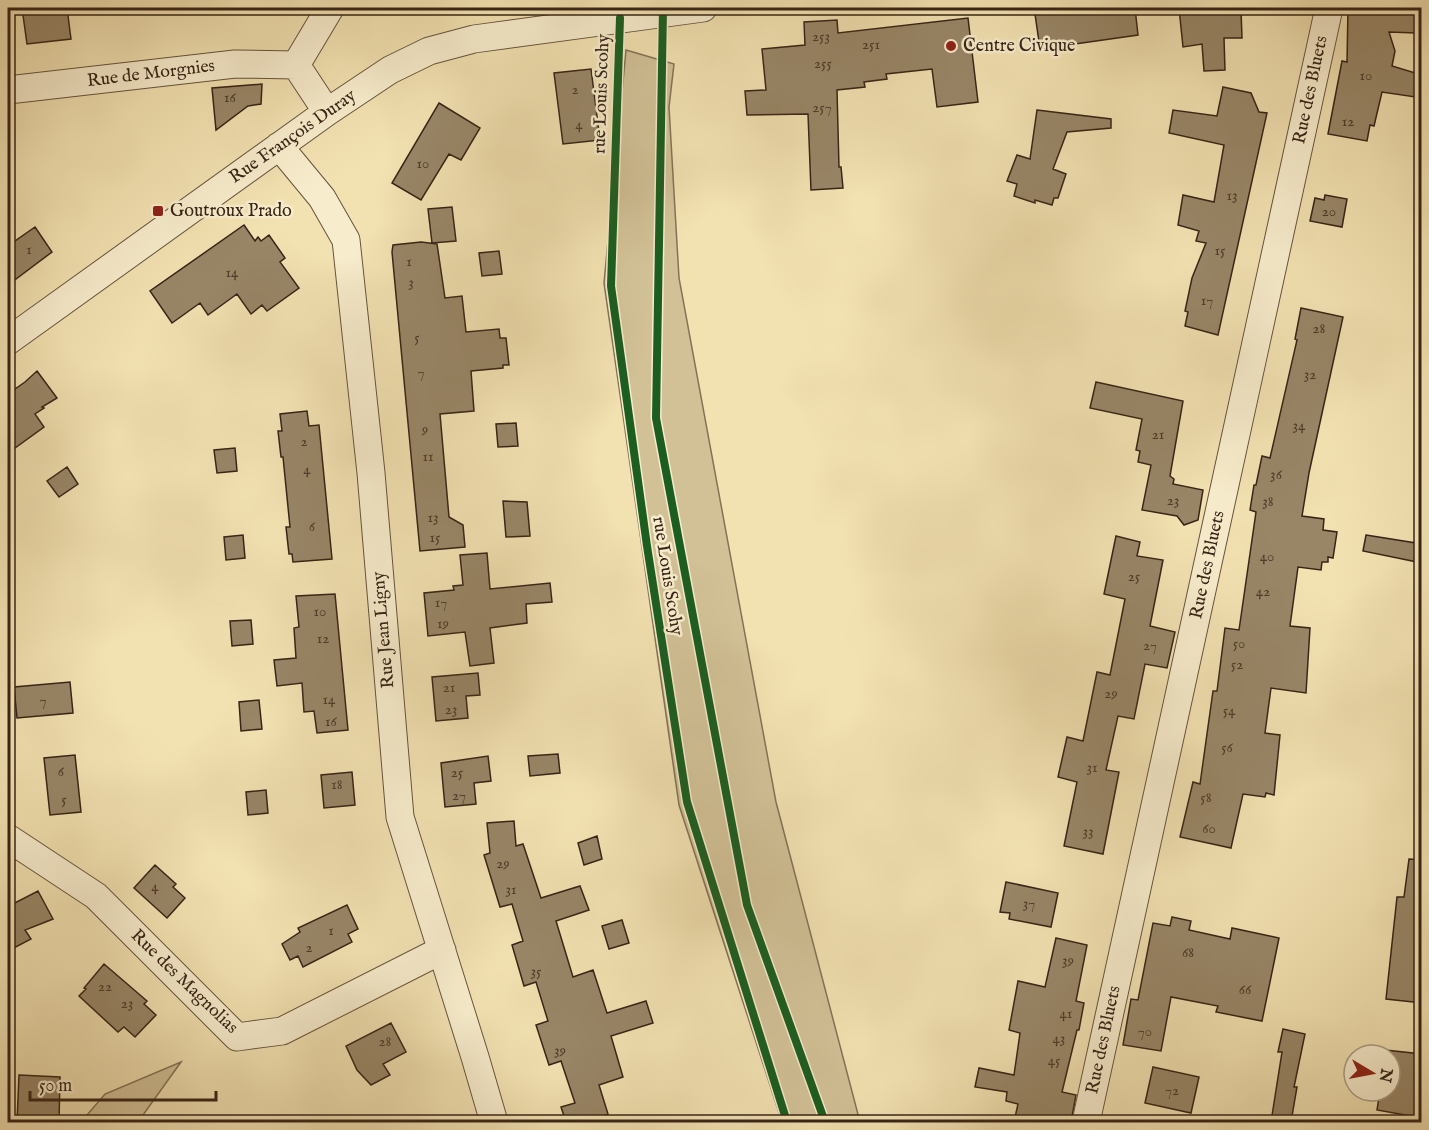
<svg xmlns="http://www.w3.org/2000/svg" width="1429" height="1130" font-family="'IM FELL English',serif">
<style>
.green{fill:#d2c197;stroke:#847257;stroke-width:1.5}
.building{fill:#988667;stroke:#372417;stroke-width:1.5}
.lines{fill:none;stroke-linecap:round;stroke-linejoin:round}
.minor-casing{stroke:#66533e;stroke-width:29}
.minor{stroke:#f7eccc;stroke-width:27}
.cycleway-casing{stroke:#f7eccc;stroke-width:11}
.cycleway{stroke:#1b5e20;stroke-width:8}
.poi-dot{fill:#8f2418;stroke:#f7eccc;stroke-width:2}
.labels{text-anchor:middle;dominant-baseline:central;stroke-width:5;stroke-linejoin:round;paint-order:stroke}
.number-label{font-size:15px;fill:#4f3c2b}
.poi-label{font-size:18px;fill:#372417;stroke:#f7eccc;text-anchor:start}
.street-label{font-size:18px;fill:#372417;stroke:#f7eccc}
</style>
<rect width="100%" height="100%" fill="#f2e1b1"/>
<filter id="stains"><feTurbulence type="fractalNoise" baseFrequency=".00333" numOctaves="4"/><feColorMatrix values="0 0 0 0 .2 0 0 0 0 .09 0 0 0 0 .02 0 0 0 .5 -.17"/></filter>
<radialGradient id="worn" r=".72"><stop offset=".6" stop-color="#630" stop-opacity="0"/><stop offset="1" stop-color="#630" stop-opacity=".3"/></radialGradient>
<path class="green" d="M626 50 674 64 669 107 679 278 776 802 860 1122H782L679 805 604 283Z
M181 1062 138 1122H81L105 1094Z"/>
<path class="building" d="M22 8H67L71 39 27 44Z
M1054 8H1135L1138 35 1040 49 1035 14 1054 12Z
M1179 8H1200L1201 11 1241 10 1242 38H1224L1225 70 1204 71 1202 44 1183 47Z
M1348 8H1419L1416 33 1389 32 1395 51 1392 66 1422 75V98L1382 92 1374 126 1370 125 1367 141 1328 134 1342 61 1347 62Z
M968 18 978 102 937 107 932 69 886 74 887 79 864 82 865 87 837 90 839 167H841L843 188 811 190 808 114 747 115 745 91 766 90 762 49 805 45 804 22 837 20 838 33Z
M591 69 600 140 563 144 554 73Z
M262 84 261 104 248 106 216 130 212 88Z
M1223 87 1251 93 1259 112 1267 113 1218 335 1185 326 1188 312 1185 311 1192 278 1206 243 1196 241 1199 231 1178 225 1183 195 1214 202 1224 145 1169 133 1173 110 1217 116Z
M439 103 480 128 461 160 449 154 421 200 392 183Z
M1037 110 1111 119V128L1067 132 1053 169 1066 174 1058 198H1054L1052 205 1035 200V203L1014 196 1017 184 1007 181 1017 155 1030 159Z
M1325 195 1347 199 1342 227 1310 221 1315 198 1324 200Z
M452 207 456 241 432 243 428 209Z
M244 225 255 241 258 237 261 241 269 235 285 258 280 262 299 288 267 311 262 305 251 314 237 294 208 315 200 303 172 323 150 291Z
M35 227 52 252 8 285V246Z
M421 242 437 244 445 298 462 296 466 332 499 329 500 338H506L509 365H503V368L471 371 474 411 440 414 449 517 463 525 465 547 420 551 392 252 393 245Z
M499 251 502 274 482 276 479 253Z
M1301 308 1343 317 1309 473 1302 516 1324 519 1323 530 1337 532 1333 558 1328 557V562H1322L1321 570 1298 567 1290 626 1310 628 1306 693 1271 688 1265 733 1280 735 1274 795 1266 793 1265 797 1243 794 1231 848 1180 837 1193 782 1200 784 1213 691H1217L1225 628 1239 630 1256 512 1250 510 1254 485H1256L1262 456 1270 458 1297 340 1295 339Z
M37 371 57 398 42 407 44 408 35 414 44 427 8 453V394L25 382Z
M1096 382 1183 401 1170 476 1174 479 1173 484 1203 490 1198 520 1184 525 1177 516 1142 510 1151 465 1138 462 1140 451 1136 450 1142 419 1090 408Z
M307 411 309 426 319 425 332 559 293 562 292 554H289L286 527H290L283 457H281L278 431H282L280 414Z
M516 423 518 446 498 447 496 424Z
M235 448 237 471 217 473 214 450Z
M67 467 78 484 59 497 47 481Z
M503 501 527 502 530 536 506 537Z
M243 535 245 558 226 560 224 537Z
M1366 535 1422 544V563L1363 551Z
M1116 536 1140 542 1137 556 1163 560 1150 626 1175 632 1167 668 1145 664 1134 719 1118 716 1106 770 1119 772 1103 854 1064 846 1077 782 1058 777 1067 737 1083 741 1097 672 1110 675 1125 599 1104 594Z
M487 553 490 589 550 583 552 602 526 604 527 623 490 628 494 663 470 666 465 632 428 636 424 593 454 590 453 586 463 585 460 555Z
M335 594 348 730 317 733 314 711 304 712 302 683 277 686 274 660 296 658 294 628 299 627 296 596Z
M251 620 253 644 232 646 230 621Z
M478 673 480 695 466 696 468 718 436 721 432 677Z
M70 682 73 713 17 718 14 687Z
M259 700 262 729 241 731 239 702Z
M558 754 560 773 530 776 528 756Z
M75 755 81 812 50 815 44 758Z
M488 756 491 781 474 783 476 804 445 807 441 763Z
M352 772 355 805 324 808 321 775Z
M266 790 268 813 248 815 246 792Z
M514 821 516 846 523 844 541 898 580 886 589 910 556 921 573 977 593 970 607 1013 646 1001 653 1023 611 1036 623 1077 599 1085 608 1114 597 1118 599 1122H566L561 1107 575 1103 561 1061 549 1065 536 1025 548 1021 536 982 524 986 512 945 523 941 512 904 500 907 484 855 490 853 487 823Z
M597 836 602 859 584 865 578 843Z
M1409 859 1422 860V1003L1386 999 1397 897H1404Z
M155 865 176 884 173 887 185 898 167 918 134 888Z
M1006 882 1058 893 1051 927 1009 919 1010 913 1000 912Z
M38 891 53 919 25 930 31 939 8 951V899L11 905Z
M347 905 358 929 348 934 352 942 303 967 298 956 290 960 282 944 300 932 298 928Z
M1172 917 1191 921 1189 930 1230 939 1232 928 1279 938 1262 1021 1216 1012 1218 1006 1171 997 1161 1051 1123 1045 1131 999 1138 1000 1153 923 1170 926Z
M622 920 629 943 609 949 602 926Z
M1056 938 1087 945 1076 1001 1084 1003 1079 1030H1077L1062 1092 1076 1095 1071 1122H1014L1018 1104 1006 1101 1007 1092 975 1087 979 1068 1014 1075 1020 1033 1009 1030 1018 981 1045 987Z
M104 964 147 1001 144 1004 156 1015 135 1037 124 1027 118 1032 79 996 86 989 84 988Z
M391 1023 406 1052 383 1064 390 1075 371 1085 357 1070 346 1046Z
M1283 1029 1305 1034 1294 1087H1297L1291 1122H1271L1282 1052H1278Z
M1385 1050 1422 1054V1118L1377 1110 1380 1091H1390V1055H1384Z
M1153 1067 1199 1077 1191 1113 1145 1103Z
M19 1075 60 1077 59 1122H17Z"/>
<g class="lines">
<g class="minor-casing">
<path id="minor" d="M8 90 235 64 296 65
M327 112 296 65 330 8
M279 146 322 198 346 240 371 473 400 817 475 1057 494 1122
M8 341 327 112 390 70 429 51 474 39 703 8
M8 838 96 896 237 1037 282 1031 442 950
M1086 1122 1329 8"/>
</g>
<use href="#minor" class="minor"/>
<g class="cycleway-casing">
<path id="cycleway" d="M663 8 656 418 747 905 825 1122
M620 18 611 286 647 546 687 802 787 1122"/>
</g>
<use href="#cycleway" class="cycleway"/>
</g>
<g class="poi-dot">
<circle cx="951" cy="46" r="6"/>
<rect x="152" y="205" width="12" height="12" rx="3"/>
</g>
<g class="labels">
<g class="number-label">
<text x="821" y="36">253</text>
<text x="871" y="44">251</text>
<text x="823" y="63">255</text>
<text x="1366" y="75">10</text>
<text x="575" y="89">2</text>
<text x="230" y="97">16</text>
<text x="822" y="107">257</text>
<text x="1348" y="121">12</text>
<text x="579" y="124">4</text>
<text x="423" y="163">10</text>
<text x="1232" y="195">13</text>
<text x="1329" y="211">20</text>
<text x="29" y="249">1</text>
<text x="1220" y="250">15</text>
<text x="409" y="261">1</text>
<text x="232" y="272">14</text>
<text x="411" y="282">3</text>
<text x="1207" y="300">17</text>
<text x="1319" y="328">28</text>
<text x="417" y="337">5</text>
<text x="421" y="372">7</text>
<text x="1310" y="374">32</text>
<text x="1299" y="425">34</text>
<text x="425" y="429">9</text>
<text x="1158" y="434">21</text>
<text x="304" y="441">2</text>
<text x="428" y="456">11</text>
<text x="307" y="469">4</text>
<text x="1276" y="474">36</text>
<text x="1173" y="500">23</text>
<text x="1268" y="501">38</text>
<text x="433" y="517">13</text>
<text x="312" y="526">6</text>
<text x="435" y="537">15</text>
<text x="1267" y="556">40</text>
<text x="1134" y="576">25</text>
<text x="1263" y="591">42</text>
<text x="441" y="602">17</text>
<text x="320" y="611">10</text>
<text x="443" y="623">19</text>
<text x="323" y="638">12</text>
<text x="1239" y="643">50</text>
<text x="1150" y="645">27</text>
<text x="1237" y="664">52</text>
<text x="449" y="687">21</text>
<text x="1111" y="693">29</text>
<text x="329" y="699">14</text>
<text x="43" y="700">7</text>
<text x="451" y="709">23</text>
<text x="1229" y="710">54</text>
<text x="331" y="721">16</text>
<text x="1227" y="747">56</text>
<text x="1092" y="767">31</text>
<text x="61" y="771">6</text>
<text x="457" y="772">25</text>
<text x="337" y="784">18</text>
<text x="459" y="795">27</text>
<text x="1206" y="797">58</text>
<text x="64" y="799">5</text>
<text x="1209" y="828">60</text>
<text x="1088" y="831">33</text>
<text x="503" y="863">29</text>
<text x="155" y="886">4</text>
<text x="511" y="889">31</text>
<text x="1029" y="903">37</text>
<text x="331" y="930">1</text>
<text x="309" y="947">2</text>
<text x="1188" y="952">68</text>
<text x="1068" y="960">39</text>
<text x="536" y="971">35</text>
<text x="105" y="986">22</text>
<text x="1245" y="989">66</text>
<text x="127" y="1003">23</text>
<text x="1066" y="1013">41</text>
<text x="1145" y="1031">70</text>
<text x="1059" y="1038">43</text>
<text x="385" y="1041">28</text>
<text x="560" y="1050">39</text>
<text x="1054" y="1060">45</text>
<text x="1172" y="1090">72</text>
</g>
<g class="poi-label">
<text x="963" y="46">Centre Civique</text>
<text x="170" y="211">Goutroux Prado</text>
</g>
<g class="street-label">
<text transform="translate(151 74) rotate(-7)">Rue de Morgnies</text>
<text transform="translate(1311 90) rotate(-78)">Rue des Bluets</text>
<text transform="translate(602 94) rotate(-88)">rue Louis Scohy</text>
<text transform="translate(293 137) rotate(-35)">Rue François Duray</text>
<text transform="translate(1208 565) rotate(-78)">Rue des Bluets</text>
<text transform="translate(667 576) rotate(81)">rue Louis Scohy</text>
<text transform="translate(384 630) rotate(-95)">Rue Jean Ligny</text>
<text transform="translate(184 982) rotate(44)">Rue des Magnolias</text>
<text transform="translate(1104 1040) rotate(-78)">Rue des Bluets</text>
</g>
</g>
<rect width="1429" height="1130" fill="none" stroke="#f2e1b1" stroke-width="30"/>
<rect x="9" y="9" width="1411" height="1112" fill="none" stroke="#372417" stroke-width="3"/>
<rect x="15" y="15" width="1399" height="1100" fill="none" stroke="#372417" stroke-width="1.5"/>
<g transform="translate(1372 1073) rotate(100)"><circle r="28" fill="#f7eccc" stroke="#aa9c84" stroke-width="1.5"/>
<path d="M0-4.5L10 22L0 15L-10 22Z" fill="#8f2418"/>
<text y="-9" font-size="16" font-weight="bold" text-anchor="middle" fill="#372417">N</text>
</g>
<path d="M30 1091v9h186v-9" fill="none" stroke="#372417" stroke-width="3"/>
<text x="39" y="1091" font-size="18" fill="#372417" stroke="#f7eccc" stroke-width="4.5" paint-order="stroke">50 m</text>
<rect width="100%" height="100%" filter="url(#stains)"/>
<rect width="100%" height="100%" fill="url(#worn)"/>
</svg>
